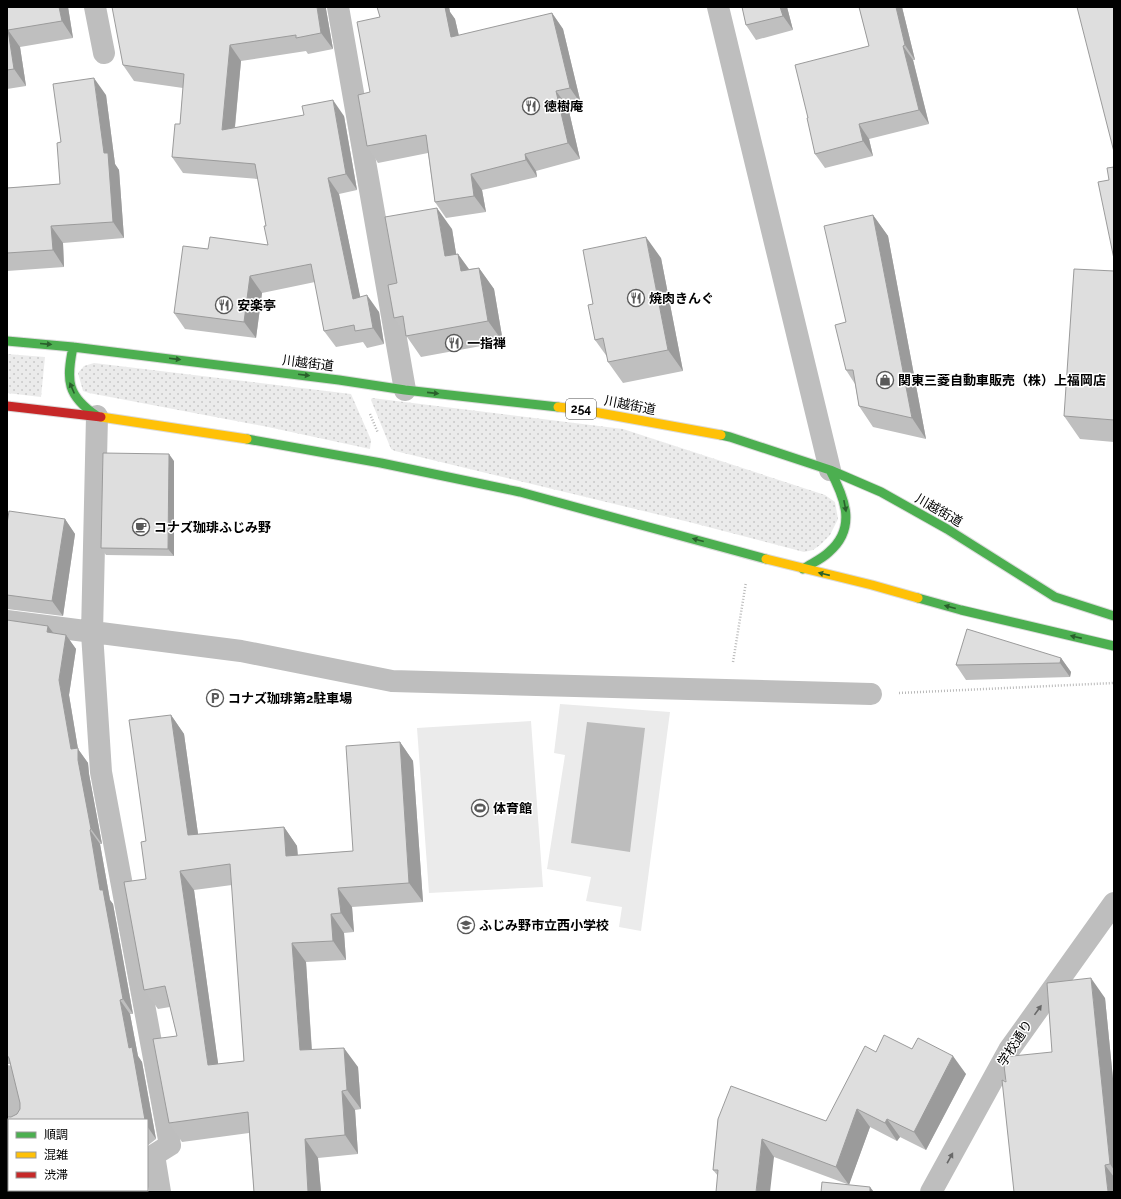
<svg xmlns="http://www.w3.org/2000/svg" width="1121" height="1199" font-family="Raleway,'Noto Sans JP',sans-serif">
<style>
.grass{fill:url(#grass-dots)}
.pitch{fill:#ebebeb}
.water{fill:#bdbdbd}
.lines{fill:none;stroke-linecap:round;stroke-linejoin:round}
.fast-casing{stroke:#dbdbdb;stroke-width:11}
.slow-casing{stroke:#dbdbdb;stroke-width:11}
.jam-casing{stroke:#dbdbdb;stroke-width:11}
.path{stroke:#b9b9b9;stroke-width:2.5;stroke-dasharray:1 2;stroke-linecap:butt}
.street{stroke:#bebebe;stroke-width:22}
.fast{stroke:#4caf50;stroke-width:9}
.slow{stroke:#ffc107;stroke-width:9}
.jam{stroke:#c62828;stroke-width:9}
.wall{fill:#bfbfbf;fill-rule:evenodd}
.shaded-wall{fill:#9b9b9b}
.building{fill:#dedede;stroke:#9b9b9b;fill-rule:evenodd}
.oneway{fill:#2a602c}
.oneway2{fill:#686868}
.labels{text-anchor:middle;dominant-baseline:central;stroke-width:3;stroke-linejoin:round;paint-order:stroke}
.shield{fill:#fff;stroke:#4c4c4c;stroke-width:1}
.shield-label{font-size:12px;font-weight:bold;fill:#000}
.poi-label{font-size:13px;font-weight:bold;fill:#000;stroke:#fff;text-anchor:start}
.street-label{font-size:13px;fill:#000;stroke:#fff}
</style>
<defs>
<pattern id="grass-dots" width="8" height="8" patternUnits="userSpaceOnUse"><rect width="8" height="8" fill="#ebebeb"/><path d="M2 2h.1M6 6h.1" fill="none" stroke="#c8c8c8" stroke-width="1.8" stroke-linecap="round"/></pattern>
</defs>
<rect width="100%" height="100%" fill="#fff"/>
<path class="grass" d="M7 354 45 357 41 397 7 393Z
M94 363 351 394 371 440 370 449 268 427 89 393 83 391 78 373 84 366Z
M372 398 623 429 825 495 835 502 838 519 830 535 820 545 813 550 804 552 689 522 395 451 391 449 371 400Z"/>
<path class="pitch" d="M560 704 670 712 641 931 619 927 622 907 586 901 591 877 547 869 565 755 554 753Z
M531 721 543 887 429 893 417 728Z"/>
<path class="water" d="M587 722 645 728 630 852 571 843Z"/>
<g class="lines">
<g class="fast-casing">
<path id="fast" d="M7 341 73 347 339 380 405 390 558 407
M73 347C66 381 67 396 97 416
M721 435 730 437 830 470 881 492 947 529 1055 597 1114 616
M247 439 381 463 520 492 766 559
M803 569C812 563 822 559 829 552 857 528 845 498 830 470
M918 598 961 610 1114 646"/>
</g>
<g class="slow-casing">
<path id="slow" d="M558 407 583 410 721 435
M101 417 247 439
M766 559 872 585 918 598"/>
</g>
<g class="jam-casing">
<path id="jam" d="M7 406 101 417"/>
</g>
<path class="path" d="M370 414 378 433
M733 662 746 582
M899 693 1114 683"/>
<path class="street" d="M95 7 104 53
M338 7 405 390
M718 7 830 470
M97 416 92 633 101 772 170 1145 154 1155 160 1192
M7 621 241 651 392 681 871 694
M7 1076 18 1120
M931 1192 1009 1050 1114 903"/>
<use href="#fast" class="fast"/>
<use href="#slow" class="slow"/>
<use href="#jam" class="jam"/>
</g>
<path class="wall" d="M7 7H68L73 38 20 47 26 86 7 89Z
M377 7H449L450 12 455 19 459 36 552 13 563 29 581 104 568 107 580 159 536 171 537 177 482 190 486 212 446 218 435 202 428 153 378 163 367 146 370 92 380 17Z
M742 7H787L793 30 756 40 746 25Z
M859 7H902L915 60H913L929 124 869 139 873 156 825 168 815 154 869 46Z
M326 9 333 49 308 54 306 51 241 61 235 128 344 116 357 190 339 194 360 297 379 312 384 344 367 348 363 342 336 347 324 331 315 282 262 293 256 338 185 329 174 313 208 249 268 245 266 226 258 179 183 173 172 157 180 124 183 88 134 81 123 65Z
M106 95 115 164 119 170 124 238 63 243 64 267 7 271V188L60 184 61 142Z
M873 215 888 236 926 439 873 427 859 406 855 384 846 370V322Z
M452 229 456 254H458L469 269 479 268 494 289 503 342 421 357 394 318 397 283Z
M661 258 683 371 623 383 608 362V358L595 340 593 304Z
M1114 271V442L1080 439 1064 416Z
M174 461V556L106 555 101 548Z
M65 519 75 534 63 616 7 609V524Z
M7 620 48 626 54 633 66 635 76 649 69 695 78 749 88 763 89 774 102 844H100L110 900 113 904 133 1014H130L138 1056 142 1062 156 1139 147 1146V1120H9V1190H140V1192H7V1117H11L17 1114 20 1109V1103L10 1064H7Z
M1061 658 1071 672 1070 677 966 680 956 665Z
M171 715 184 734 198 834 284 827 297 846 298 855 353 851 400 742 413 761 423 902 352 907 354 932 344 933 346 960 306 962 312 1050 358 1067 361 1109 355 1110 358 1154 318 1158 321 1192H254L249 1133 182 1142 169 1123 177 1036 170 1007 158 1009 144 990 146 879V841ZM232 885 244 1061 218 1064 194 890Z
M1105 998 1114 1089V1192L1006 1082 1052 1052Z
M912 1049 966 1074 926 1150 900 1137 897 1141 870 1127 849 1184H847L774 1157 718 1176 713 1170 718 1119 826 1121 876 1052Z"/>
<path class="shaded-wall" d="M59 7H68L73 38 62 21Z
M317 7H326V9L333 49 321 33Z
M443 7H449L450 12 455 19 463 54 451 37Z
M780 7H787L793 30 783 16Z
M896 7H902L915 60 905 45Z
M552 13 563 29 581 104 570 88Z
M8 30 20 47 26 86 14 69Z
M230 45 241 61 233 146 222 130Z
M903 46 913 60 929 124 919 110Z
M94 78 106 95 115 164 119 170 124 238 113 222 104 153Z
M556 91 568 107 580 159 568 143Z
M333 100 344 116 357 190 346 174Z
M859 124 869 139 873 156 863 141Z
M525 154 536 171 537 177 526 160Z
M471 174 482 190 486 212 474 196Z
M328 178 339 194 364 315 353 299Z
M437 208 452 229 460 277 445 256Z
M873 215 888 236 926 439 912 418Z
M51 226 63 243 64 267 53 250Z
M646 237 661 258 683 371 668 350Z
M458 254 473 275 461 271Z
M479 268 494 289 503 342 488 321Z
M250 276 262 293 256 338 244 322Z
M367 295 379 312 384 344 373 328Z
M169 454 174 461V556L168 549Z
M65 519 75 534 63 616 52 601Z
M48 626 59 640 47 632Z
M66 635 76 649 69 695 78 749 88 763 89 774 102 844 91 829 71 749 59 680Z
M1061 658 1071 672 1070 677 1060 663Z
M171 715 184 734 201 855 188 835Z
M400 742 413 761 423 902 409 883Z
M284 827 297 846 299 875 286 856Z
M90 830 100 844 110 900 113 904 133 1014 123 999 100 890Z
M180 871 194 890 221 1084 208 1065Z
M338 888 352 907 354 932 341 913Z
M331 914 344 933 346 960 333 941Z
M292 943 306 962 313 1070 300 1050Z
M1091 978 1105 998 1114 1089V1170L1110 1164Z
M120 1000 130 1014 138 1056 142 1062 156 1139 147 1126V1120H145L129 1048Z
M344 1048 358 1067 361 1109 347 1090Z
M953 1056 966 1074 926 1150 914 1132Z
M342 1091 355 1110 358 1154 345 1135Z
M857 1109 870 1127 849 1185 836 1167Z
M887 1119 900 1137 897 1141 885 1123Z
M305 1139 318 1158 321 1192H308Z
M762 1139 774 1157 770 1192H756Z
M1105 1165 1114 1177V1192H1108Z
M870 1187 874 1192H870Z
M134 1190H140V1192H134Z"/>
<path class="building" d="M7 7H59L62 21 8 30 14 69 7 70Z
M112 7H317L321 33 296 38V35L230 45 222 130 304 115 302 106 333 100 346 174 328 178 353 299 367 295 373 328 355 331 354 325 324 331 311 264 250 276 244 322 174 313 183 246 208 249 210 237 268 245 264 226H266L255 164 172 157 175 124H180L184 74 123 65Z
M377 7H445L451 37 552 13 570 88 556 91 568 143 525 154 526 160 471 174 474 196 435 202 426 135 367 146 358 95 370 92 357 22 380 17Z
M742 7H780L783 16 746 25Z
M859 7H896L905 45 903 46 919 110 859 124 863 141 815 154 807 118H808L795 65 869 46Z
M1077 7H1114V152Z
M94 78 104 153H108L113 222 51 226 53 250 7 253V188L60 184 57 143 61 142 53 84Z
M1114 167V259L1098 182 1109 180 1107 168Z
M437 208 445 256 458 254 461 271 479 268 488 321 406 336 403 316 394 318 388 285 397 283 385 217Z
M873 215 912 418 859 406 853 370H846L835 325 846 322 824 226Z
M646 237 668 350 608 362 603 338 595 340 588 305 593 304 583 250Z
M1074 269 1114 271V420L1064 416Z
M103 453 169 454 168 549 101 548Z
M9 511 65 519 52 601 7 595V524Z
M7 620 48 626 47 632 66 635 59 680 71 749 78 748V760L91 829 90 830 100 890H103L123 999 120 1000 129 1048 132 1047 145 1120H9V1190H134V1192H7V1117H11L17 1114 20 1109V1103L9 1058 7 1055Z
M967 629 1061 658 1060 663 956 665Z
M171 715 188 835 284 827 286 856 353 851 346 746 400 742 409 883 338 888 341 913 331 914 333 941 292 943 300 1050 344 1048 347 1090 342 1091 345 1135 305 1139 308 1192H254L248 1112 169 1123 153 1039 177 1036 165 986 144 990 124 882 146 879 141 842 146 841 129 720ZM230 864 244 1061 208 1065 180 871Z
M1091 978 1110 1164 1105 1165 1108 1192H1014L1002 1080 1006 1082 1003 1057 1052 1052 1047 983Z
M884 1035 912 1049 918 1038 953 1056 914 1132 887 1119 885 1123 857 1109 836 1167 762 1139 756 1192H716L718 1170H713L718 1119 731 1086 826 1121 865 1046 876 1052Z
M822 1182 870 1187V1192H821Z"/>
<defs><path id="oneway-solid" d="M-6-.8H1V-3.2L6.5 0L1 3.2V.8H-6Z"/></defs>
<g class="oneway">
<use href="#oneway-solid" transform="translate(46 344) rotate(5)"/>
<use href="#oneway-solid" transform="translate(175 359) rotate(7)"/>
<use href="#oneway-solid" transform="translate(304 375) rotate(7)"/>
<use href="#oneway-solid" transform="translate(72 388) rotate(-113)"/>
<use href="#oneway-solid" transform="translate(433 393) rotate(6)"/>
<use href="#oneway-solid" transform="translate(845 506) rotate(79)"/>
<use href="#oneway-solid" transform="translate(698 540) rotate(-165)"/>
<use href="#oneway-solid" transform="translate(824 574) rotate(-167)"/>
<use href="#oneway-solid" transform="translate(950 607) rotate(-165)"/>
<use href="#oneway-solid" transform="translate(1076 637) rotate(-167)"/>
</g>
<g class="oneway2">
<use href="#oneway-solid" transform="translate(1038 1010) rotate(-54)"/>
<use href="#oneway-solid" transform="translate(950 1158) rotate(-61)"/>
</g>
<defs>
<g id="restaurant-ring" transform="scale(0.9)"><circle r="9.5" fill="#fff" stroke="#595959" stroke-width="1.5"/><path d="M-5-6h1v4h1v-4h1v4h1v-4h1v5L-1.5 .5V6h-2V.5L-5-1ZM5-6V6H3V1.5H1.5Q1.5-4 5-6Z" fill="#595959"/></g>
<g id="shop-ring" transform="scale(0.9)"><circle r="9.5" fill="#fff" stroke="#595959" stroke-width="1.5"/><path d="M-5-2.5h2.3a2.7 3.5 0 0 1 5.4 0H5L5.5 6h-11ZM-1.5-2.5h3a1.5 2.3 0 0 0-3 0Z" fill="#595959"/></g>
<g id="cafe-ring" transform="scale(0.9)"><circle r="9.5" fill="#fff" stroke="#595959" stroke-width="1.5"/><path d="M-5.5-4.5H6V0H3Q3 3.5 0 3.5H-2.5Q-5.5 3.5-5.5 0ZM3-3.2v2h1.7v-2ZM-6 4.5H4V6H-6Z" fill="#595959"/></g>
<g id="parking-ring" transform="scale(0.9)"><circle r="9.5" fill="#fff" stroke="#595959" stroke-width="1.5"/><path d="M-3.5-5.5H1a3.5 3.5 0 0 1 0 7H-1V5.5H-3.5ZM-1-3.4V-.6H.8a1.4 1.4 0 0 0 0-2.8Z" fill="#595959"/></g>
<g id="stadium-ring" transform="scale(0.9)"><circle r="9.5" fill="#fff" stroke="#595959" stroke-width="1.5"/><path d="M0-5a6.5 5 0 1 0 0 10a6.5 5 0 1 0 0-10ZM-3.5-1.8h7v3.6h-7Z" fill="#595959"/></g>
<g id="school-ring" transform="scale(0.9)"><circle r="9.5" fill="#fff" stroke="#595959" stroke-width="1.5"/><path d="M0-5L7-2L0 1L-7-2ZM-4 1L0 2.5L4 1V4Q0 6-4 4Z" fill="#595959"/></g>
</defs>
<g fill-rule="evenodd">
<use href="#restaurant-ring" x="531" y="106"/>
<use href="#restaurant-ring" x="636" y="298"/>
<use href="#restaurant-ring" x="224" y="305"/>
<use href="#restaurant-ring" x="454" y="343"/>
<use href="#shop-ring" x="885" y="380"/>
<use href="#cafe-ring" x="141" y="527"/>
<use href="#parking-ring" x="215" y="698"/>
<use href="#stadium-ring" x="480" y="808"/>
<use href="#school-ring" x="466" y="925"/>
</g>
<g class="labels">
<rect class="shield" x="566" y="399" width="30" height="20" rx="3"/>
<g class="shield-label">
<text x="581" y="409">254</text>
</g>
<g class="poi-label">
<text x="544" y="106">徳樹庵</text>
<text x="649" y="298">焼肉きんぐ</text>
<text x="237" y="305">安楽亭</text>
<text x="467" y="343">一指禅</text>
<text x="898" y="380">関東三菱自動車販売（株）上福岡店</text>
<text x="154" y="527">コナズ珈琲ふじみ野</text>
<text x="228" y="698">コナズ珈琲第2駐車場</text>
<text x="493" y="808">体育館</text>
<text x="479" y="925">ふじみ野市立西小学校</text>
</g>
<g class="street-label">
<text transform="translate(308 363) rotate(7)">川越街道</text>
<text transform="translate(630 405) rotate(11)">川越街道</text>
<text transform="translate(939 510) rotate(30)">川越街道</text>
<text transform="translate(1015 1043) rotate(-57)">学校通り</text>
</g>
</g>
<rect width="1121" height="1199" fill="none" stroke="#000000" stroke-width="16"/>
<rect x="8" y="1119" width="140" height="72" fill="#ffffff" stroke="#999999"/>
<rect x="16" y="1132" width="20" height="6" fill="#4caf50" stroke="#999999"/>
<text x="44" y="1139" font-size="12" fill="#000000">順調</text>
<rect x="16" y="1152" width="20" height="6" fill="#ffc107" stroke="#999999"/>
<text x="44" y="1159" font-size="12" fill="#000000">混雑</text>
<rect x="16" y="1172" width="20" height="6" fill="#c62828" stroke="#999999"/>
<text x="44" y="1179" font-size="12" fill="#000000">渋滞</text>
</svg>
